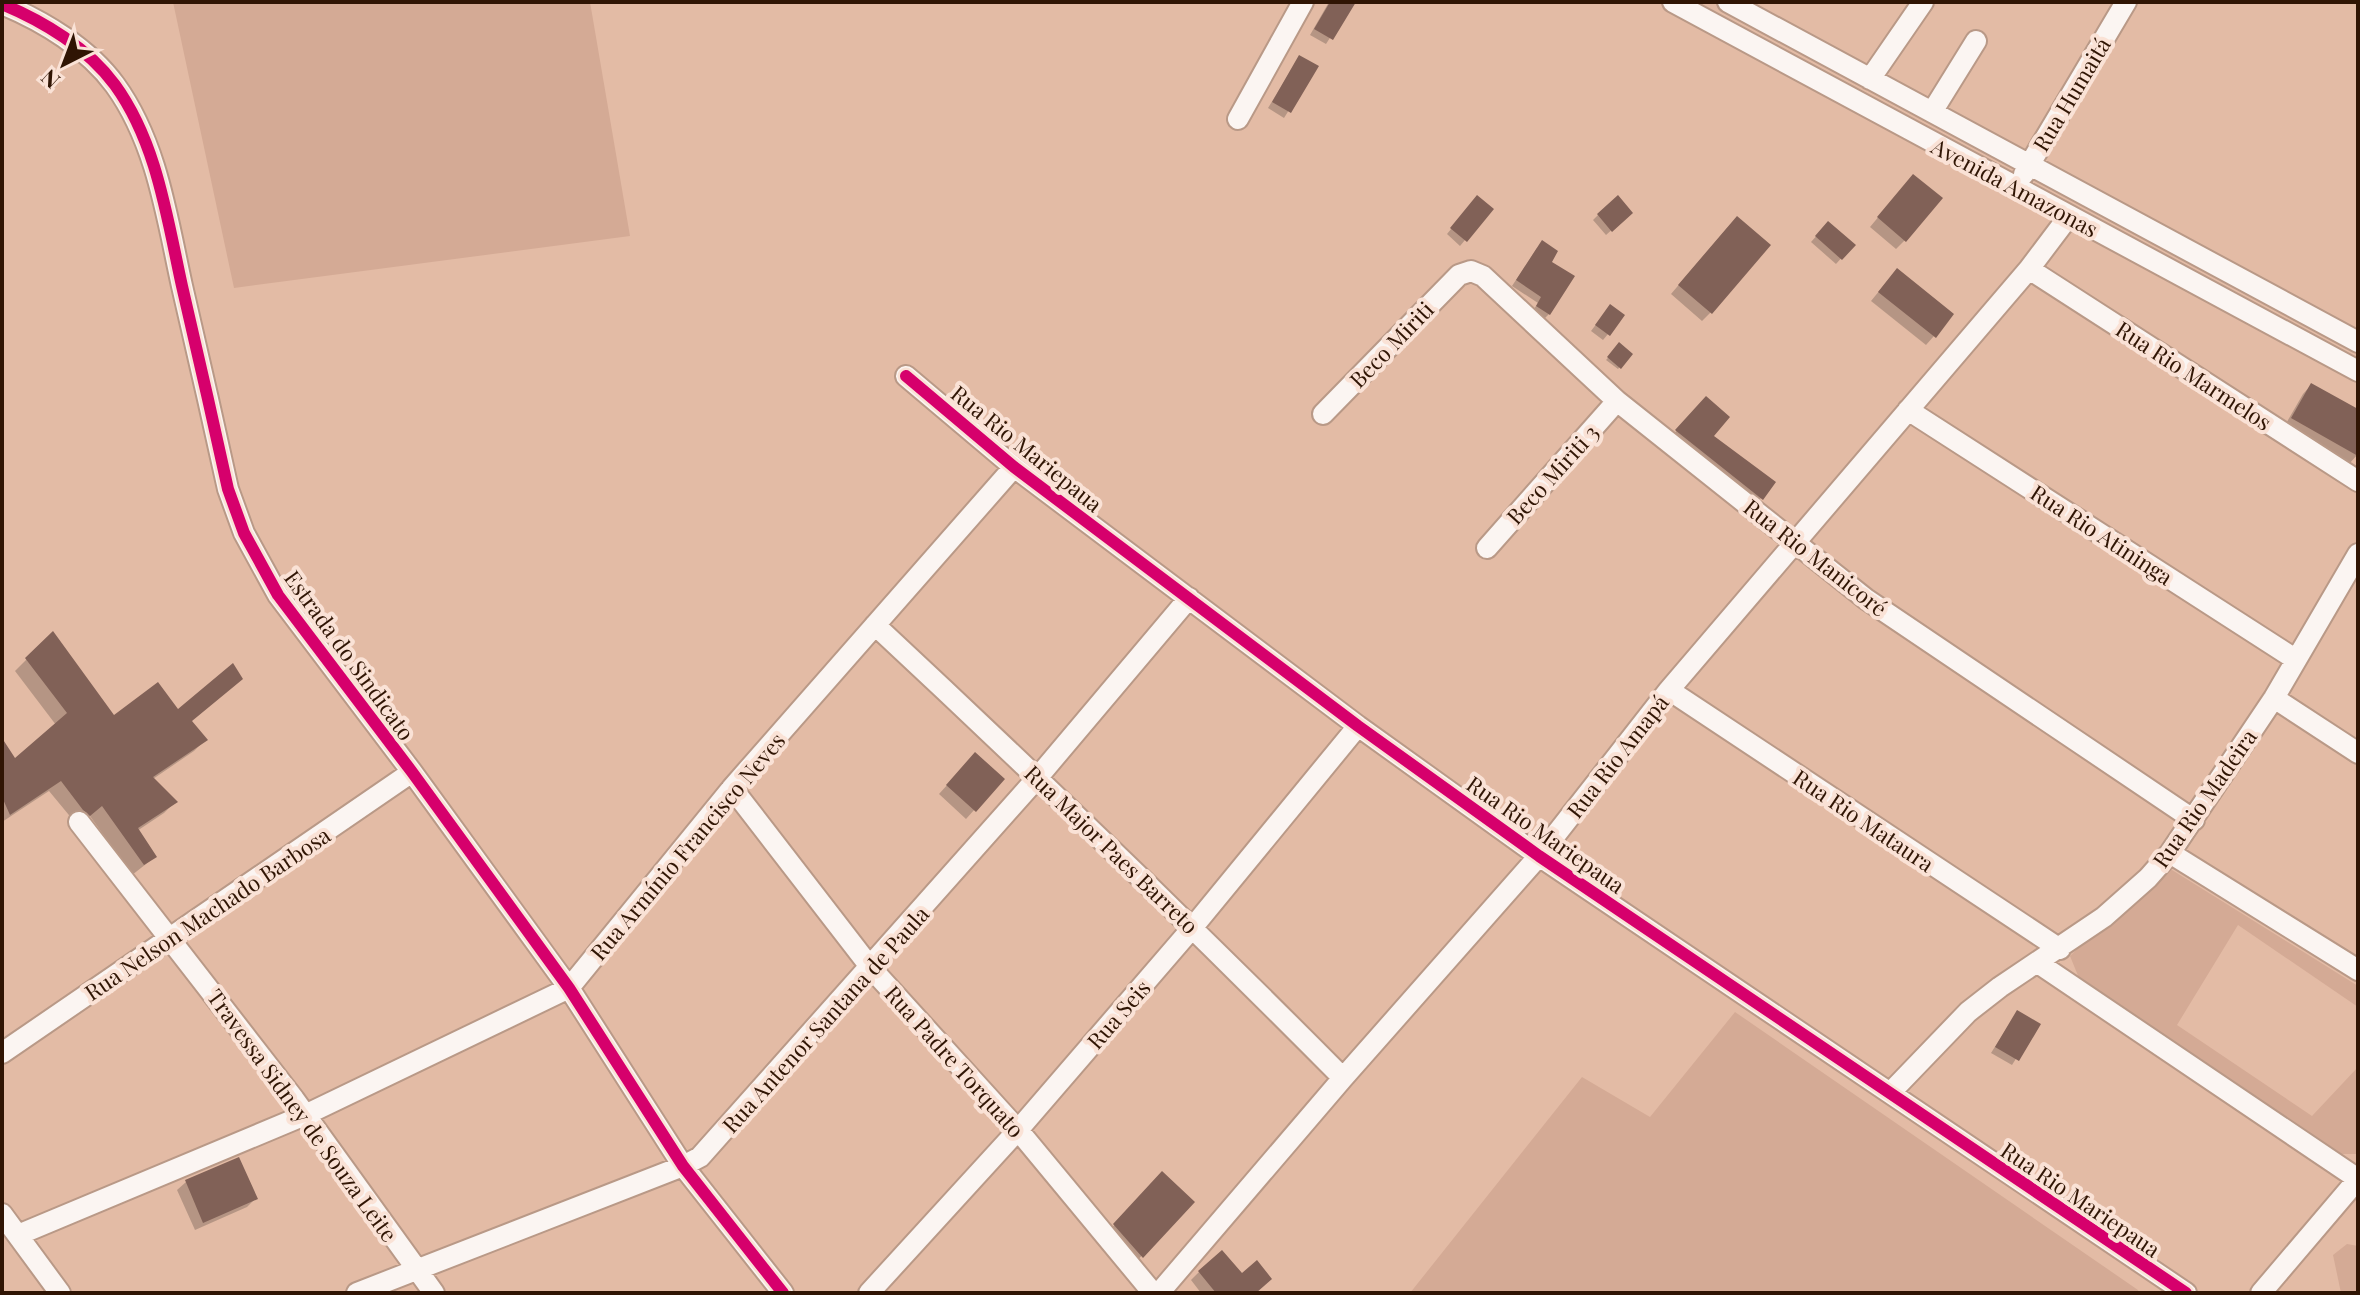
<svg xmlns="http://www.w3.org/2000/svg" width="2360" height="1295" font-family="'Playfair Display',serif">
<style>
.green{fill:#d4aa95}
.shadow{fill:#0003}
.building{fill:#816157}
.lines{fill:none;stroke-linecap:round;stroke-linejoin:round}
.minor-casing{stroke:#b99987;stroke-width:24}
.minor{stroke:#fbf5f2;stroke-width:20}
.cycleway-casing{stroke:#fae2d6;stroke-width:17}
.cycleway{stroke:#d6006c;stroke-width:12}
.labels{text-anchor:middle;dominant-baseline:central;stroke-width:8;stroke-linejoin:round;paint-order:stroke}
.street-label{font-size:22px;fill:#301504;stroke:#fae2d6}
</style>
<rect width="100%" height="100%" fill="#e3bba5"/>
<path class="green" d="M173 2H590L630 236 234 288Z
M2164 865 2358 986V1007L2238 925 2177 1025 2312 1116 2358 1067V1154H2335L2081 983 2070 956Z
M1735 1012 2138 1290 2139 1293H1410L1582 1077 1650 1117Z
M2347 1244 2358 1246V1293H2341L2333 1255Z"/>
<path class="shadow" d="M1329 2H1353L1326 44 1310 35Z
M1299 57 1316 67 1284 118 1268 108Z
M1905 185V240L1896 249 1870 227Z
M1472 203 1465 240 1460 246 1447 234Z
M1598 215 1625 218 1606 235 1593 220Z
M1828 223 1853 245 1836 264 1811 242Z
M1728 227 1711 312 1702 321 1671 294Z
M1537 248 1549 262V314L1544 319 1532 312 1538 303 1512 286Z
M1889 279 1934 336 1926 345 1871 301Z
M1610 306 1623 316 1603 340 1591 331Z
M1620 345 1631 354 1618 369 1606 360Z
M2311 385 2358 412V454L2349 464 2284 427 2303 394Z
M1706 398 1711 436 1774 482 1756 504 1671 437Z
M52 634 113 718 178 712 191 722 205 740 194 751 153 779 175 802 164 813 137 831 155 857 132 875 90 816 78 826 49 791 2 822V750L15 761 56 725 15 671Z
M967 763 1002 779 966 819 939 794Z
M2017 1012 2038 1024 2012 1065 1991 1053Z
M1162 1174 1192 1202 1133 1265 1106 1234Z
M186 1182 255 1199 247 1207 195 1230 177 1190Z
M1199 1272 1256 1293H1201L1191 1280Z"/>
<path class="building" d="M1330 2H1356L1333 40 1314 29Z
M1299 55 1319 66 1291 113 1272 102Z
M1913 174 1943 198 1906 242 1877 217Z
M1477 195 1494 209 1467 242 1450 228Z
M1618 195 1633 213 1612 232 1597 214Z
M1737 216 1771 245 1712 314 1678 285Z
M1828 221 1856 245 1842 260 1815 236Z
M1542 240 1558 251 1552 262 1575 276 1550 315 1536 306 1541 297 1516 280Z
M1897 268 1954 314 1936 338 1878 292Z
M1610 304 1625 315 1610 336 1595 325Z
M1619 342 1633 354 1621 369 1607 357Z
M2311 383 2358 409V456L2291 418Z
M1706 396 1730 417 1714 436 1776 482 1763 500 1675 430Z
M53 631 114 715 158 682 178 709 233 663 243 679 192 721 208 740 153 777 178 802 138 828 157 857 144 865 102 806 90 816 83 810 61 781 10 815 2 797V738L15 758 67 713 25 658Z
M975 752 1005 779 976 812 946 785Z
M2017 1010 2041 1024 2019 1061 1995 1047Z
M239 1157 258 1199 203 1223 185 1180Z
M1162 1171 1195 1202 1143 1258 1113 1224Z
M1222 1250 1242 1273 1257 1260 1272 1279 1256 1293H1216L1198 1271Z"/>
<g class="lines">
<g class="minor-casing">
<path id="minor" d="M1673 2 2358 371
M1728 2 2358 342
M2 4C43 21 88 48 115 85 157 143 167 218 182 286 198 354 213 421 228 489L244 533 278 595 412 772 569 988 683 1166 783 1293
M1870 79 1923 2
M1932 112 1976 41
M1238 119 1303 2
M2024 174 2126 2
M2029 269 2358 481
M906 376 1014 467 1358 726 1539 856 2186 1293
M1908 410 2295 659
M1323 414 1459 275 1471 271 1483 276 1617 401 1866 599 2194 820
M1487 548 1617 401
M875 625C1034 773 1190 924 1343 1078
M1669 690 2060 949
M2274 698 2358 753
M732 788 871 968 1018 1130 1153 1293
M79 822 294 1099 434 1293
M2170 853 2358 970
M2038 963 2358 1179
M2 1053 412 772
M1891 1092 1968 1012 2000 987 2104 917 2148 878 2170 853 2274 698 2358 554
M2 1214 60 1293
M18 1235 305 1115 569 988 732 788 1014 467
M357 1293 683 1166 700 1157 1038 777 1189 598
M869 1293 1018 1130 1193 927 1358 726
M1159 1293 1343 1078 1539 856 1669 690 2029 269 2069 216
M2261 1293 2358 1179"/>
</g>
<use href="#minor" class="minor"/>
<g class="cycleway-casing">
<path id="cycleway" d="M2 4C43 21 88 48 115 85 157 143 167 218 182 286 198 354 213 421 228 489L244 533 278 595 412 772 569 988 683 1166 783 1293
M906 376 1014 467 1358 726 1539 856 2186 1293"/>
</g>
<use href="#cycleway" class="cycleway"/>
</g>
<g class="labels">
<g class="street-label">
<text transform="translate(2071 94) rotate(-59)">Rua Humaitá</text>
<text transform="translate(2015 187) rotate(28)">Avenida Amazonas</text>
<text transform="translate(1391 344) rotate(-46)">Beco Miriti</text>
<text transform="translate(2194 375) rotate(33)">Rua Rio Marmelos</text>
<text transform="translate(1027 448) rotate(39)">Rua Rio Mariepaua</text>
<text transform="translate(1552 474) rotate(-48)">Beco Miriti 3</text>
<text transform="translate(2102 534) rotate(33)">Rua Rio Atininga</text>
<text transform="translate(1816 557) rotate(38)">Rua Rio Manicoré</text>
<text transform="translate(350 655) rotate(54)">Estrada do Sindicato</text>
<text transform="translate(1617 756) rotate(-52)">Rua Rio Amapá</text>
<text transform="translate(2204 798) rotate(-55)">Rua Rio Madeira</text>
<text transform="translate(1864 820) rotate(34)">Rua Rio Mataura</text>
<text transform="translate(1546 834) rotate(35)">Rua Rio Mariepaua</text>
<text transform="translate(687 846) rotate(-50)">Rua Armínio Francisco Neves</text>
<text transform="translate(1112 849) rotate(44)">Rua Major Paes Barreto</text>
<text transform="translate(207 913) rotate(-34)">Rua Nelson Machado Barbosa</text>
<text transform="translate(1118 1014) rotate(-49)">Rua Seis</text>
<text transform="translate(825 1019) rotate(-48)">Rua Antenor Santana de Paula</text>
<text transform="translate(955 1061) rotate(48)">Rua Padre Torquato</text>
<text transform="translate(303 1115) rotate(54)">Travessa Sidney de Souza Leite</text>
<text transform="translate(2081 1199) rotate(34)">Rua Rio Mariepaua</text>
</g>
</g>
<rect width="2360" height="1295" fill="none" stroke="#301504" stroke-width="8"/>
<g transform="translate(64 64) rotate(222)" stroke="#fae2d6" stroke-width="6" paint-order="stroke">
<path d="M0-6L14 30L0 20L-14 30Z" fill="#301504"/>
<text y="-12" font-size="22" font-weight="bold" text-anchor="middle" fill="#301504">N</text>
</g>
</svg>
